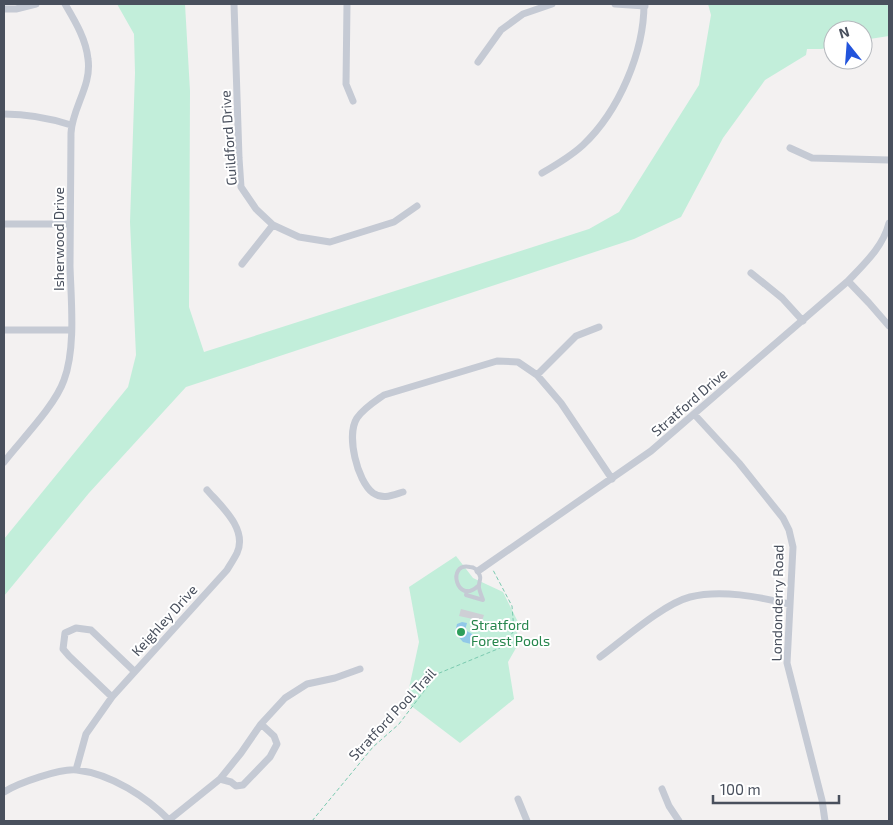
<svg xmlns="http://www.w3.org/2000/svg" width="893" height="825" font-family="'Exo 2',sans-serif">
<style>
.green{fill:#c2eeda}
.water{fill:#91c8e8}
.building{fill:#cecfd5}
.lines{fill:none;stroke-linecap:round;stroke-linejoin:round}
.path{stroke:#7bcab0;stroke-width:1;stroke-dasharray:4 2.5;stroke-linecap:butt}
.lane{stroke:#c5cad4;stroke-width:4}
.street{stroke:#c5cad4;stroke-width:7}
.leisure-dot{fill:#2e9e5b;stroke:#fff;stroke-width:2}
.labels{text-anchor:middle;dominant-baseline:central;stroke-width:4;stroke-linejoin:round;paint-order:stroke}
.street-label{font-size:14px;fill:#49505d;stroke:#fff}
.leisure-label{font-size:14px;fill:#27864d;stroke:#fff;text-anchor:start}
</style>
<rect width="100%" height="100%" fill="#f3f1f1"/>
<path class="green" d="M117 4H185L190 91 189 307 204 352 589 229 619 212 699 85 711 15 708 4H889V36L863 40V30H833V47L821 49H807L806 55 765 80 723 138 681 217 634 239 186 387 89 493 4 596V539L128 387 136 355 130 222 135 73 134 34Z
M456 556 473 578 503 592 518 622 516 648 508 662 514 699 460 743 406 702 419 642 409 587Z"/>
<path class="water" d="M462 622 467 623 465 630 474 635 471 644 463 642 455 633 457 624Z"/>
<path class="building" d="M461 609 484 615 482 621 459 616Z"/>
<g class="lines">
<path class="path" d="M312 821 373 747 399 724 437 674 500 648 514 631 512 606 493 570"/>
<path class="lane" d="M467 591 466 595 483 600C482 596 478 589 479 585 479 581 482 578 479 574 478 570 474 567 470 567 446 562 457 606 478 586"/>
<path class="street" d="M234 4 239 158 241 187 256 209 273 225 299 237 330 242 394 222 417 206
M347 4 346 84 353 101
M615 4 645 6
M4 9H16L36 4
M478 62 501 30 523 14 552 4
M4 114C28 114 49 118 71 125
M790 148 812 158 889 160
M542 173C556 165 571 156 583 145 619 111 644 52 644 4
M4 224H70
M242 264 273 225
M751 273 782 298 803 321
M848 281 869 303 889 326
M4 330H71
M537 375 576 336 599 327
M694 414 739 463 783 518 789 530 793 547 787 663 822 800 825 821
M4 462C21 440 55 406 64 380 76 348 71 300 70 266 70 222 71 177 71 133 72 108 92 86 88 59 86 39 75 21 65 4
M403 492C393 495 383 500 373 493 357 481 346 435 357 418 364 408 374 402 384 395L497 361 518 362 537 375 561 403 612 479
M478 571 651 451 848 281C864 264 883 247 889 223
M600 657C623 640 663 604 690 597 721 589 759 597 789 604
M112 697 69 656 63 649 65 633 76 628 91 630 134 671
M76 770 86 734 112 697 227 570C230 565 234 559 237 553 248 529 221 506 207 490
M220 779 231 782 236 786 243 785 270 757 277 744 274 736 261 724
M662 789 669 806 679 821
M4 792C18 783 61 768 77 770 111 774 147 797 170 821
M518 799 527 821
M169 820 220 779 241 753 261 724 285 698 307 684 335 678 360 669"/>
</g>
<circle class="leisure-dot" cx="461" cy="632" r="5"/>
<g class="labels">
<g class="street-label">
<text transform="translate(228 138) rotate(-94)">Guildford Drive</text>
<text transform="translate(58 239) rotate(-90)">Isherwood Drive</text>
<text transform="translate(689 402) rotate(-41)">Stratford Drive</text>
<text transform="translate(777 603) rotate(-89)">Londonderry Road</text>
<text transform="translate(164 620) rotate(-48)">Keighley Drive</text>
<text transform="translate(392 714) rotate(-47)">Stratford Pool Trail</text>
</g>
<g class="leisure-label">
<text x="471" y="624">Stratford<tspan x="471" dy="16">Forest Pools</tspan></text>
</g>
</g>
<rect width="893" height="825" fill="none" stroke="#49505d" stroke-width="10"/>
<g transform="translate(848 45) rotate(343)"><circle r="24" fill="#ffffff" stroke="#b6b9be"/>
<path d="M0-4L9 19L0 12L-9 19Z" fill="#2254dc"/>
<text y="-8" font-size="14" font-weight="bold" text-anchor="middle" fill="#49505d">N</text>
</g>
<path d="M713 795v8h126v-8" fill="none" stroke="#49505d" stroke-width="2.5"/>
<text x="720" y="795" font-size="15" fill="#49505d" stroke="#ffffff" stroke-width="4" paint-order="stroke">100 m</text>
</svg>
